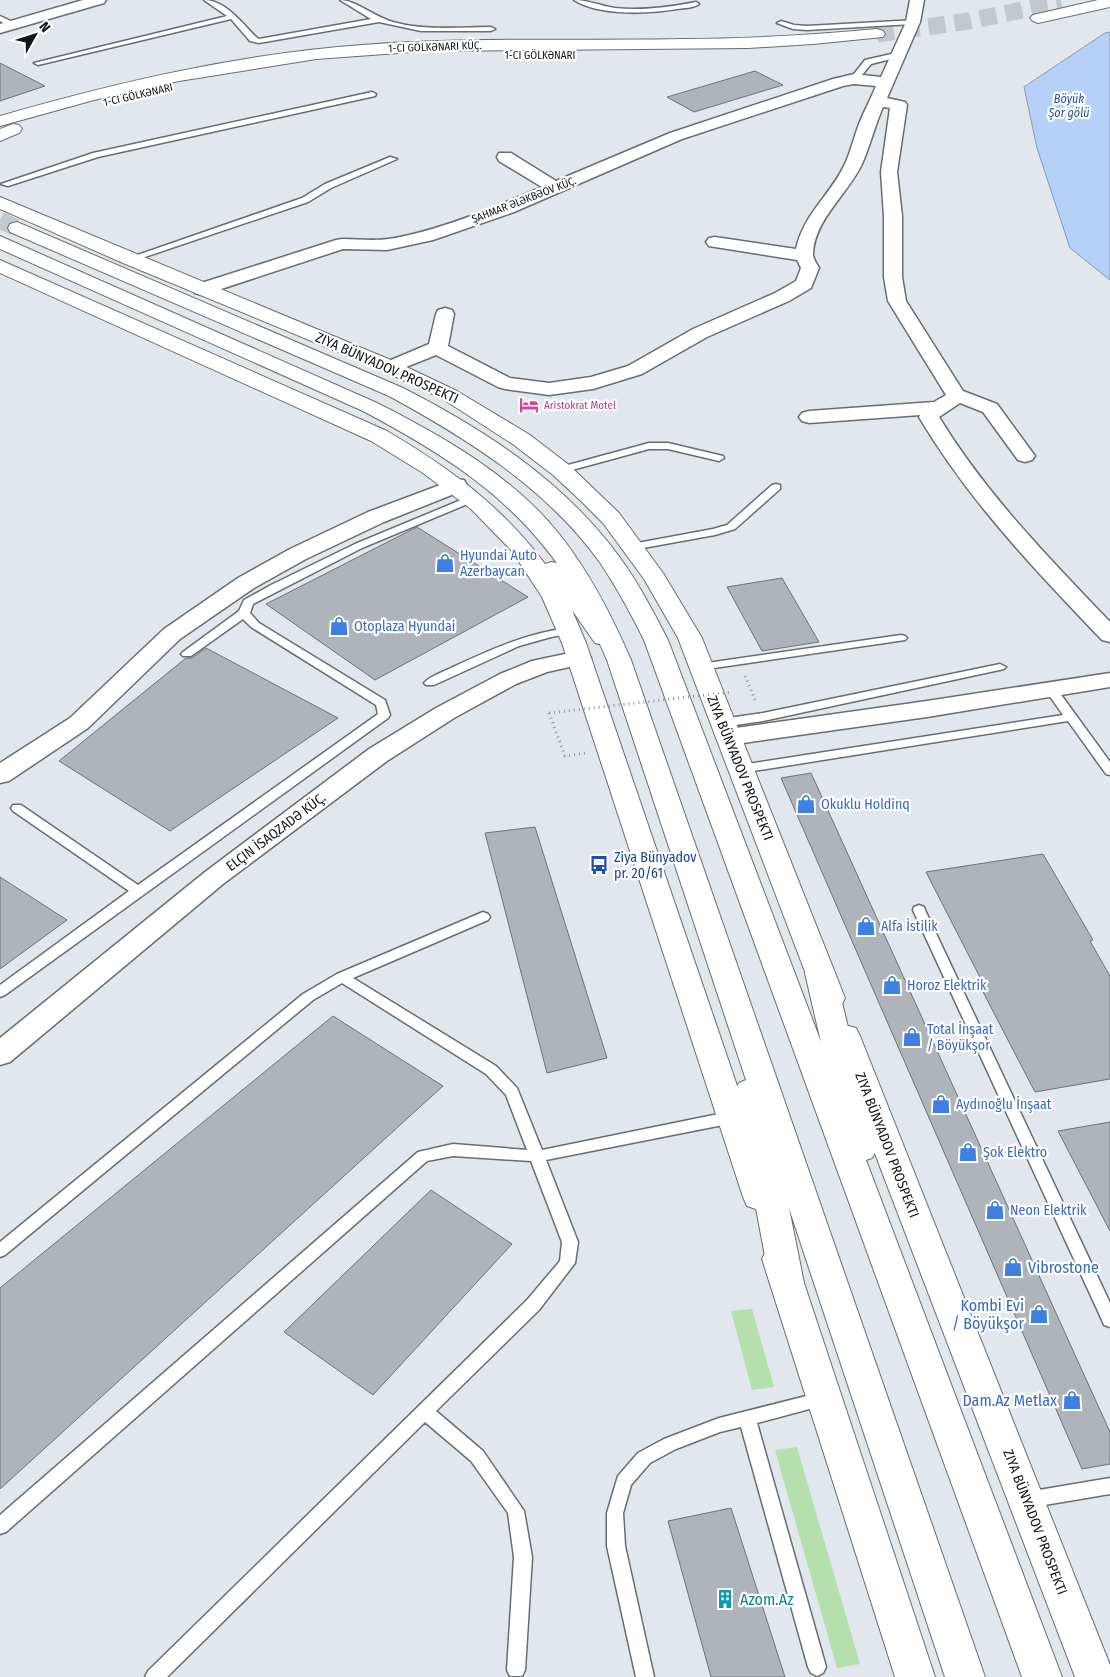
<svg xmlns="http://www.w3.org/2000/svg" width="1110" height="1677" font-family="'Fira Sans Condensed',sans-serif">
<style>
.green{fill:#b5dfad}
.water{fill:#b6d0f7;stroke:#8598b4}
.building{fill:#aeb4ba;stroke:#6d7378}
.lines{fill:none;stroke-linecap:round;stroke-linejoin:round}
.primary-tunnel{stroke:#c2c8cd;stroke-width:17;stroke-dasharray:17 9;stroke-linecap:butt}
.trunk-tunnel{stroke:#c2c8cd;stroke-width:17;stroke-dasharray:17 9;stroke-linecap:butt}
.service-casing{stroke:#686d72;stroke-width:3}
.minor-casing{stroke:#686d72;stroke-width:3}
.secondary-casing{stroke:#686d72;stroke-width:2}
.primary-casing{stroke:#686d72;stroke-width:2}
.trunk-casing{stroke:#686d72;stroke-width:2}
.path{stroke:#8f9397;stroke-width:3;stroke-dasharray:1 4;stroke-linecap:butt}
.service{fill:#fff;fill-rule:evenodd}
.minor{fill:#fff;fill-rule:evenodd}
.secondary{fill:#fff;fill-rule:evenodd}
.primary{fill:#fff;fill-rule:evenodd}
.trunk{fill:#fff;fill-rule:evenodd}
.path-bridge{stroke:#8f9397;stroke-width:3;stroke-dasharray:1 4;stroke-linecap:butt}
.labels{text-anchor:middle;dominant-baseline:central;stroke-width:4.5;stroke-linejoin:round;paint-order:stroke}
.far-street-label{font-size:11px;fill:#131517;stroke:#fff}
.far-hotel-label{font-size:11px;fill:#b23c85;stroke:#fff;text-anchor:start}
.far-water-label{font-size:12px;font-style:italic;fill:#1c4f99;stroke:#fff}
.street-label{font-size:14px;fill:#131517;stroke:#fff}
.shop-label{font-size:14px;fill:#366cbe;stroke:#fff;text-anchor:start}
.transit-label{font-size:14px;fill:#164399;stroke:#fff;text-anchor:start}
.near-shop-label{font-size:16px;fill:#366cbe;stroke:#fff;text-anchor:end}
.near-culture-label{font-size:16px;fill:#0d838f;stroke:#fff;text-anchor:start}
</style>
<rect width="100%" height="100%" fill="#e1e7ed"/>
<path class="green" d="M752 1309 774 1387 752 1390 731 1311Z
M797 1447 860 1664 837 1668 775 1450Z"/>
<path class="water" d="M1110 32V280L1070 248 1037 148 1024 87 1105 33Z"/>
<path class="building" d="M0 63 45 86 0 101Z
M755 71 783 85 694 112 667 97Z
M417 527 528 597 375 680 266 604Z
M782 578 819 642 762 651 727 587Z
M206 648 338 718 170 831 59 761 186 658H192Z
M811 773 1110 1432V1464L1082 1469 781 778Z
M535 827 607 1058 547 1073 485 833Z
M1043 854 1093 940 1090 941 1110 976V1079L1035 1092 983 992 987 991 926 872Z
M0 877 67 920 0 969Z
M333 1016 443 1086 0 1489V1288Z
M1110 1122V1231L1058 1131Z
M431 1190 512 1244 373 1395 284 1332Z
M731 1508 785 1677H711L668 1521Z"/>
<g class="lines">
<path class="primary-tunnel" d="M0 220 17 228"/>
<path class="trunk-tunnel" d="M877 34 969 21 1061 2"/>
<g class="service-casing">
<path id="service" d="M204 0C225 0 242 23 256 37L259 39 371 19 340 0C355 0 375 17 393 22 425 31 459 27 491 27L495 29 491 31H421L379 22 259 43 250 41 231 19 38 65 34 63 227 16Z
M574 0C588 0 601 6 615 8 642 11 670 7 696 2L699 4C694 8 684 8 677 9 648 14 599 16 574 0Z
M0 16 15 23 16 25 9 27 0 21Z
M916 20 917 22 913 24 807 30 793 29 777 23 781 21 794 25 807 26Z
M900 52H903V56L871 64 857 81 850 79 865 60Z
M372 92 376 94 375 96 98 157 8 186 1 184 93 153Z
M390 157 397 159 331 188 308 202 133 261 126 259 302 198 325 184Z
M649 443H668L723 456 724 458 719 461 668 449H649L561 473 556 470 557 468Z
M776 484 780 485V489L735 529 715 535 632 550 627 547 632 544 713 529 727 525 772 485Z
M473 495 478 498 477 500 362 548 253 604 250 613 259 623 385 700 390 715 388 718 5 995 0 997V985L129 891 13 811 11 808 13 805H21L138 885 378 714 376 705 251 627 243 619 191 656H183L181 654 183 652 239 611 244 600 271 585 355 544Z
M569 628 573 629 575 631 573 633 551 637 519 646 434 685H426L424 683C430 676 443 672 451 668 490 650 526 633 569 628Z
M901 635 905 636 907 638 905 640 700 670 694 667 700 664Z
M1000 664 1006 667 1004 669 763 721 722 727 716 723 722 719 763 713Z
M1050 684 1054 685 1110 762V775L1106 774 1068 721 741 773 735 769 741 765 1063 715 1044 688Z
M919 905 924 907 925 910 1110 1303V1327L1104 1325 1102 1320 913 910 914 907Z
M483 912 488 914 490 917 488 920 353 978 496 1066 517 1088 542 1150 733 1111 738 1113 740 1117 738 1121 733 1123 546 1160 578 1242 575 1263 539 1310 436 1411 483 1451 524 1511 532 1557 525 1670 522 1676H510L507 1670 514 1557 508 1513 471 1461 425 1422 167 1677H145L148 1671 527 1300 560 1261 562 1242 531 1161 453 1156 427 1161 6 1532 0 1534V1515L418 1152 453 1144 527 1150 506 1095 486 1074 342 983 313 1000 5 1255 0 1257V1242L303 994 337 974Z
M822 1392 828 1394 830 1399 828 1404 757 1423 826 1667 823 1673 817 1676 811 1673 808 1667 741 1427 720 1432 676 1449 650 1463 631 1485 623 1513 625 1546 654 1677H636L607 1546V1513L618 1476 638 1453 664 1439 719 1418Z
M1110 1478V1494L1027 1508 1021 1505 1019 1500 1021 1495 1027 1492Z"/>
</g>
<g class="minor-casing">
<path id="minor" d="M83 0H106L104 3 0 33V24Z
M910 0H924L920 22 887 98 905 102 907 105 897 172 902 216V277L906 301 963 391 997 404 1035 456 1032 460 1025 462 1018 460 983 412 960 403 939 417C986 494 1048 557 1110 622V642L1102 640C1035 570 969 501 919 417L920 415 809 423 802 421 799 417 802 413 809 411 934 402 946 395 888 301 884 277V216L881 172 890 108 883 107C875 125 870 146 862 164 848 194 814 220 813 254 813 259 817 264 819 268L811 288 789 301 707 337 642 374 593 389 549 395 505 389 498 387 436 355 391 373 384 371 381 367 384 363 429 344 436 314 438 310 445 308 452 310 454 314 448 346 510 378 549 383 591 377 628 366 693 329 775 293 796 281 801 268 797 260 715 247 709 246 706 242 709 238 715 237 796 249C804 213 830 196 845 164 851 151 854 137 859 124 864 111 871 99 876 86L854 84 843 86 682 139 514 212 433 240 387 250 343 249 209 293 202 295 195 293 193 289 195 285 336 240 342 239C357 239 374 241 388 239 437 232 497 206 542 187L499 161 497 157 499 153H511L556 181 670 133 833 79 854 74 881 77 906 22Z
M456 479 464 480 467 485 464 490 384 522 306 559 254 588 180 639 88 728 9 781 0 783V763L70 718 164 629 238 578 290 549 368 512Z
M579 651 587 653 591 658 587 663 547 672 516 684 454 718 387 761 223 884 10 1062 0 1065V1038L205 872 369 749 436 708 500 674 532 661Z
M1110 673V687L927 717 729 745 720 743 717 737 720 731 729 729 927 701Z"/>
</g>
<g class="secondary-casing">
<path id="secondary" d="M13 124 19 125 22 129 19 133 0 141V129Z
M0 197 398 363 457 391 530 435 569 465 619 513 663 573 702 638 845 998 841 1006 830 1009 819 1006 815 998 678 638 644 579 603 523 581 501 553 475 514 445 443 399 384 371 123 263 0 209Z
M0 260 387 431C449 468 501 505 545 564L552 562 560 564 590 600 616 638 613 643 604 645 595 643 572 610 586 643 775 1197 771 1206 759 1210 747 1206 743 1197 562 643 542 597 512 551 471 509 423 473 371 441 0 273Z
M845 1025 856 1028 860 1036 1110 1665V1677H1075L830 1036 834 1028Z
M779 1245 791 1249 796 1259 935 1677H895L762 1259 767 1249Z"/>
</g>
<g class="primary-casing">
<path id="primary" d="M17 222 403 388C485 430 562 480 618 555 638 582 653 611 668 640L821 1042 805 973 810 966 820 962 830 966 835 973 877 1149 872 1158 866 1160 1062 1677H1022L644 640C631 614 617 588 601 564 548 489 468 439 389 396L10 232 8 228 10 224Z
M0 236 377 403C444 437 513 476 560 535 590 573 612 616 631 660L985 1677H945L789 1208 804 1283 799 1293 787 1297 775 1293 770 1283 734 1091 739 1083 746 1080 607 660C589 619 571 578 542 544 494 485 429 446 363 411L0 249Z"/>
</g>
<g class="trunk-casing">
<path id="trunk" d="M1098 0H1110V7L1038 23 1033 21 1030 18 1033 15Z
M877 29 883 31 885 34 883 37 813 44 748 48 426 51 316 59 179 81 94 100 0 126V116C118 82 239 54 362 45 468 37 575 41 682 39 747 39 812 35 877 29Z"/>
</g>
<path class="path" d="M745 676 756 702
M549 713 565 756 586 753"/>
<use href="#service" class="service"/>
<use href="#minor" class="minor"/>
<use href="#secondary" class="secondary"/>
<use href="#primary" class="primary"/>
<use href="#trunk" class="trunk"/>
<path class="path-bridge" d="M549 713 731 692"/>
</g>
<defs>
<g id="hotel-bare" transform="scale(1.5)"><path d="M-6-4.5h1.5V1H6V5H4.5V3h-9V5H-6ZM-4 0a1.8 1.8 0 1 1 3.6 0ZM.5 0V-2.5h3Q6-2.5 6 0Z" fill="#d1479c" stroke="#fff" stroke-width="2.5" paint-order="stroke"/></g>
<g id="shop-bare" transform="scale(1.5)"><path d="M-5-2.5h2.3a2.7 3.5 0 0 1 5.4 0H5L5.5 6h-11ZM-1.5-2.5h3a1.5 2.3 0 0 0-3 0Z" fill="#3f7fe0" stroke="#fff" stroke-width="2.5" paint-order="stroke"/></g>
<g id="bus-bare" transform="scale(1.5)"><path d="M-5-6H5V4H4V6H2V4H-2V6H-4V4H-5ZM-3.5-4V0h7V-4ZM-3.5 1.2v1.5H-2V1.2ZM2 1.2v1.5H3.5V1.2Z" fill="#1a4fb4" stroke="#fff" stroke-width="2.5" paint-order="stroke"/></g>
<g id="building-bare" transform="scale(1.5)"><path d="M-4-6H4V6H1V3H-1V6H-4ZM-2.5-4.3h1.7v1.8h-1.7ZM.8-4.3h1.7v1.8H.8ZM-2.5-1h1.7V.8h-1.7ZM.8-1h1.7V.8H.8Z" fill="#0f9aa8" stroke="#fff" stroke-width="2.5" paint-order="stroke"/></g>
</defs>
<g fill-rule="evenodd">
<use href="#hotel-bare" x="529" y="405"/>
<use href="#shop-bare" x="445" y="563"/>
<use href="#shop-bare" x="339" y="626"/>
<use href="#shop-bare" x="806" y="804"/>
<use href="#bus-bare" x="599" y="865"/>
<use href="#shop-bare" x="866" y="926"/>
<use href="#shop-bare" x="892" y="985"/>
<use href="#shop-bare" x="912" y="1037"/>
<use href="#shop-bare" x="941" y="1104"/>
<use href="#shop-bare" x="968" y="1152"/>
<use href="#shop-bare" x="995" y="1210"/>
<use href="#shop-bare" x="1013" y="1267"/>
<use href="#shop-bare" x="1039" y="1314"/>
<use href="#shop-bare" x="1072" y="1400"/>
<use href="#building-bare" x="725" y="1599"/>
</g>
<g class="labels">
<g class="far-street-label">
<text transform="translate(435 47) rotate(-2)">1-CI GÖLKƏNARI KÜÇ.</text>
<text x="540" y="55">1-CI GÖLKƏNARI</text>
<text transform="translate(138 95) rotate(-13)">1-CI GÖLKƏNARI</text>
<text transform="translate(524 200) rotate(-21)">ŞAHMAR ƏLƏKBƏOV KÜÇ.</text>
</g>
<g class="far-hotel-label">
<text x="544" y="405">Aristokrat Motel</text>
</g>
<g class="far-water-label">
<text x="1069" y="99">Böyük<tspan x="1069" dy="14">Şor gölü</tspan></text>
</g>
<g class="street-label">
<text transform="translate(387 368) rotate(24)">ZIYA BÜNYADOV PROSPEKTI</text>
<text transform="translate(740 768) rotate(68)">ZIYA BÜNYADOV PROSPEKTI</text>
<text transform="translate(276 832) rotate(-37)">ELÇIN İSAQZADƏ KÜÇ.</text>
<text transform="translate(887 1145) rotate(69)">ZIYA BÜNYADOV PROSPEKTI</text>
<text transform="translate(1035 1522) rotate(69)">ZIYA BÜNYADOV PROSPEKTI</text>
</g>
<g class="shop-label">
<text x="460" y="555">Hyundai Auto<tspan x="460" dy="16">Azerbaycan</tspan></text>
<text x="354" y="626">Otoplaza Hyundai</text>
<text x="821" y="804">Okuklu Holdinq</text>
<text x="881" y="926">Alfa İstilik</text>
<text x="907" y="985">Horoz Elektrik</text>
<text x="927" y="1029">Total İnşaat<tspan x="927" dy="16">/ Böyükşor</tspan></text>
<text x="956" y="1104">Aydınoğlu İnşaat</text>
<text x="983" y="1152">Şok Elektro</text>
<text x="1010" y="1210">Neon Elektrik</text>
</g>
<g class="transit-label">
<text x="614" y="857">Ziya Bünyadov<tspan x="614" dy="16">pr. 20/61</tspan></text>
</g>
<g class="near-shop-label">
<text x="1028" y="1267" text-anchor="start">Vibrostone</text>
<text x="1024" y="1305">Kombi Evi<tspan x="1024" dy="18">/ Böyükşor</tspan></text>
<text x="1057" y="1400">Dam.Az Metlax</text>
</g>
<g class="near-culture-label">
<text x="740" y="1599">Azom.Az</text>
</g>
</g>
<g transform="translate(35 35) rotate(51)" stroke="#ffffff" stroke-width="4" paint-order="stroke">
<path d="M0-4L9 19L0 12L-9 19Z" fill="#131517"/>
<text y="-8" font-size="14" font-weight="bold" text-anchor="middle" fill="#131517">N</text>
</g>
</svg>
